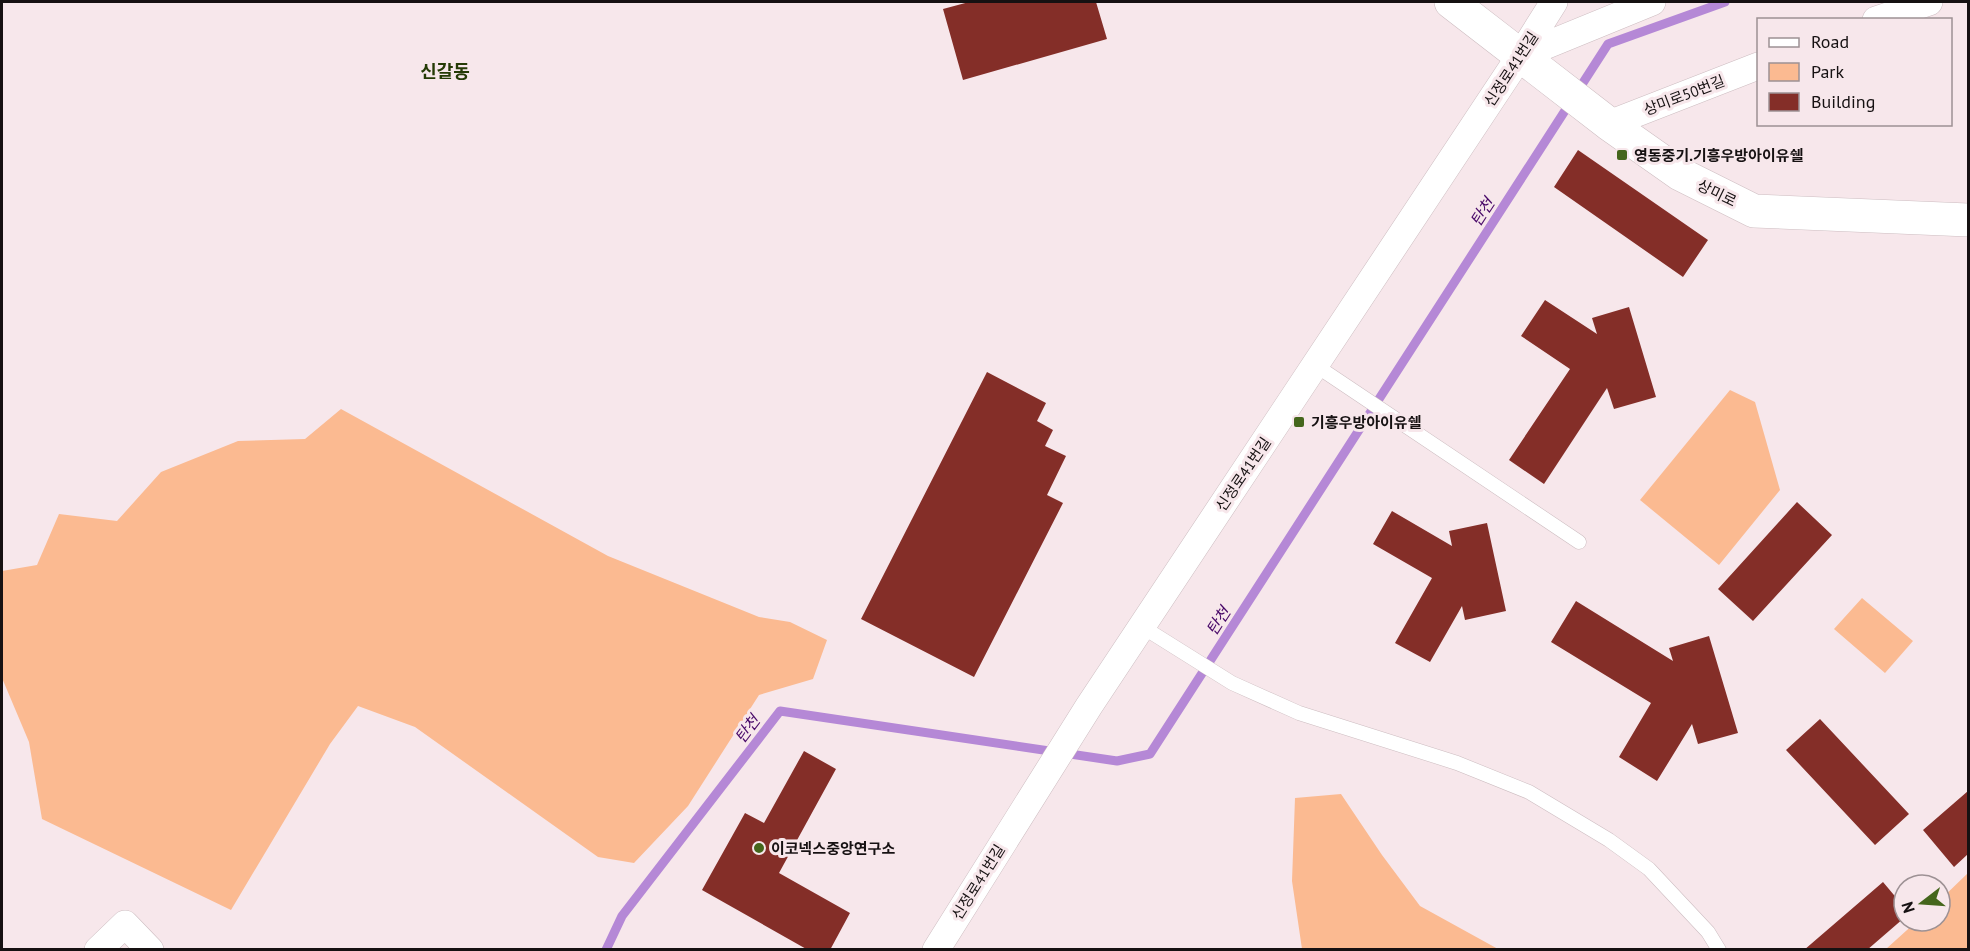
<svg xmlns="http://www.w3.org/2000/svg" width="1970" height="951" font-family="'PT Sans','Noto Sans KR',sans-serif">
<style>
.green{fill:#fbba91}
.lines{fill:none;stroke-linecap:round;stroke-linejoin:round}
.stream{stroke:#b588d6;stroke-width:9}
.building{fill:#842e28}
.lane-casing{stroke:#cdbdc1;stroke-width:15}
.street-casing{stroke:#cdbdc1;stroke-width:28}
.secondary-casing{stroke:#cdbdc1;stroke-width:34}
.lane{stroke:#fff;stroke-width:14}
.street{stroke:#fff;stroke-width:27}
.secondary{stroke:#fff;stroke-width:33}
.poi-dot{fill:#45661c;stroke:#f7e7eb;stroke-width:2}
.labels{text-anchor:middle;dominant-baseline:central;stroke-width:6;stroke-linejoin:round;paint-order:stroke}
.street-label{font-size:15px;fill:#161112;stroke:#f7e7eb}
.poi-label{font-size:15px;font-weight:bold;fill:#161112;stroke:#f7e7eb;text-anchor:start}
.water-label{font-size:16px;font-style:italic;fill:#480868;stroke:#f7e7eb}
.quarter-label{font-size:18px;font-weight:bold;fill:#253b06;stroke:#f7e7eb}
</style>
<rect width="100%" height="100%" fill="#f7e7eb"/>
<path class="green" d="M1730 390 1755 402 1780 490 1719 565 1640 500Z
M341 409 608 556 759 617 790 622 827 640 813 679 759 695 688 806 634 863 598 857 415 727 358 706 330 744 231 910 42 819 29 742 2 678V571L37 565 59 514 117 521 161 472 238 441 305 439Z
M1862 598 1913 641 1885 673 1834 629Z
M1341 794 1382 855 1420 906 1498 949H1302L1292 881 1295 798Z
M1968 873V949H1886L1917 921H1940V900Z"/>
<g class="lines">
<path class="stream" d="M606 950 622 916 780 711 1117 761 1150 754 1608 44 1725 2"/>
</g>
<path class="building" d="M969 2H1096L1107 39 963 80 943 9Z
M1578 150 1708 240 1683 277 1554 187Z
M1545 300 1597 334 1592 318 1629 307 1656 397 1614 409 1607 388 1544 484 1509 460 1570 369 1521 336Z
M987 372 1046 403 1037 421 1053 430 1045 446 1066 456 1047 495 1063 503 974 677 861 619Z
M1797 502 1832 535 1753 621 1718 589Z
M1392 511 1452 546 1449 531 1487 523 1506 611 1465 620 1462 606 1430 662 1395 643 1432 578 1373 544Z
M1576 601 1673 661 1669 648 1709 636 1738 733 1698 744 1692 724 1657 781 1619 757 1651 703 1551 642Z
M1820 719 1909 814 1875 845 1786 750Z
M804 751 836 769 779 873 850 913 830 950H808L702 890 745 813 764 823Z
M1968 791V854L1954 867 1923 830Z
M1883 882 1904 907V918L1867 950H1804Z"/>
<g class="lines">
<g class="lane-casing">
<path id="lane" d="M1315 365 1579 542
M1141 626 1232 683 1299 713 1457 763 1529 792 1609 840 1649 869 1708 932 1719 950"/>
</g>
<g class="street-casing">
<path id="street" d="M1876 20 1929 2
M1520 56 1652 2
M1609 124 1758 66
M98 950 125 924 150 950
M936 950 1089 706 1520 56 1554 2"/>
</g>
<g class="secondary-casing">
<path id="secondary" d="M1451 2 1609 124 1680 174 1754 211 1968 220"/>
</g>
<use href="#lane" class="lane"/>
<use href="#street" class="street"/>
<use href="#secondary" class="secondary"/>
</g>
<g class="poi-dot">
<rect x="1616" y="149" width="12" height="12" rx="3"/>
<rect x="1293" y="416" width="12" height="12" rx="3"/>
<circle cx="759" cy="848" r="6"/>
</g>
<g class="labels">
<g class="street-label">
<text transform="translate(1511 69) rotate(-57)">신정로41번길</text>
<text transform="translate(1684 95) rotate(-21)">상미로50번길</text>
<text transform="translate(1717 193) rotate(26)">상미로</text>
<text transform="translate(1243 474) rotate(-56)">신정로41번길</text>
<text transform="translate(978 882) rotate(-58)">신정로41번길</text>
</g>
<g class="poi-label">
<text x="1634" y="155">영동중기.기흥우방아이유쉘</text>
<text x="1311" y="422">기흥우방아이유쉘</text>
<text x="771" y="848">이코넥스중앙연구소</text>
</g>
<g class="water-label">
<text transform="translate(1482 212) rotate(-57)">탄천</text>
<text transform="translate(1218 621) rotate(-57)">탄천</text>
<text transform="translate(747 729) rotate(-53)">탄천</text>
</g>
<g class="quarter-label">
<text x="445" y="71">신갈동</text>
</g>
</g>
<rect width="1970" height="951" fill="none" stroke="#161112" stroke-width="6"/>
<rect x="1757" y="18" width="195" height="108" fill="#f7e7eb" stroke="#9d9194" stroke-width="1.5"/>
<rect x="1769" y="38" width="30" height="9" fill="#ffffff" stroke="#9d9194" stroke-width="1.5"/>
<text x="1811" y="48" font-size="18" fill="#161112">Road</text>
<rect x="1769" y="63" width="30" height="18" fill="#fbba91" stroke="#9d9194" stroke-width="1.5"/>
<text x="1811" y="78" font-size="18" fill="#161112">Park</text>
<rect x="1769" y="93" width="30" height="18" fill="#842e28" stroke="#9d9194" stroke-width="1.5"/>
<text x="1811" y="108" font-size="18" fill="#161112">Building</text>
<g transform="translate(1922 903) rotate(253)"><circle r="28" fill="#f7e7eb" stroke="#9d9194" stroke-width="1.5"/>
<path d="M0-4.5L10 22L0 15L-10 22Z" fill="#45661c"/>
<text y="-9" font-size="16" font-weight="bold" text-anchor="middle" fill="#161112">N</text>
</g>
</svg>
